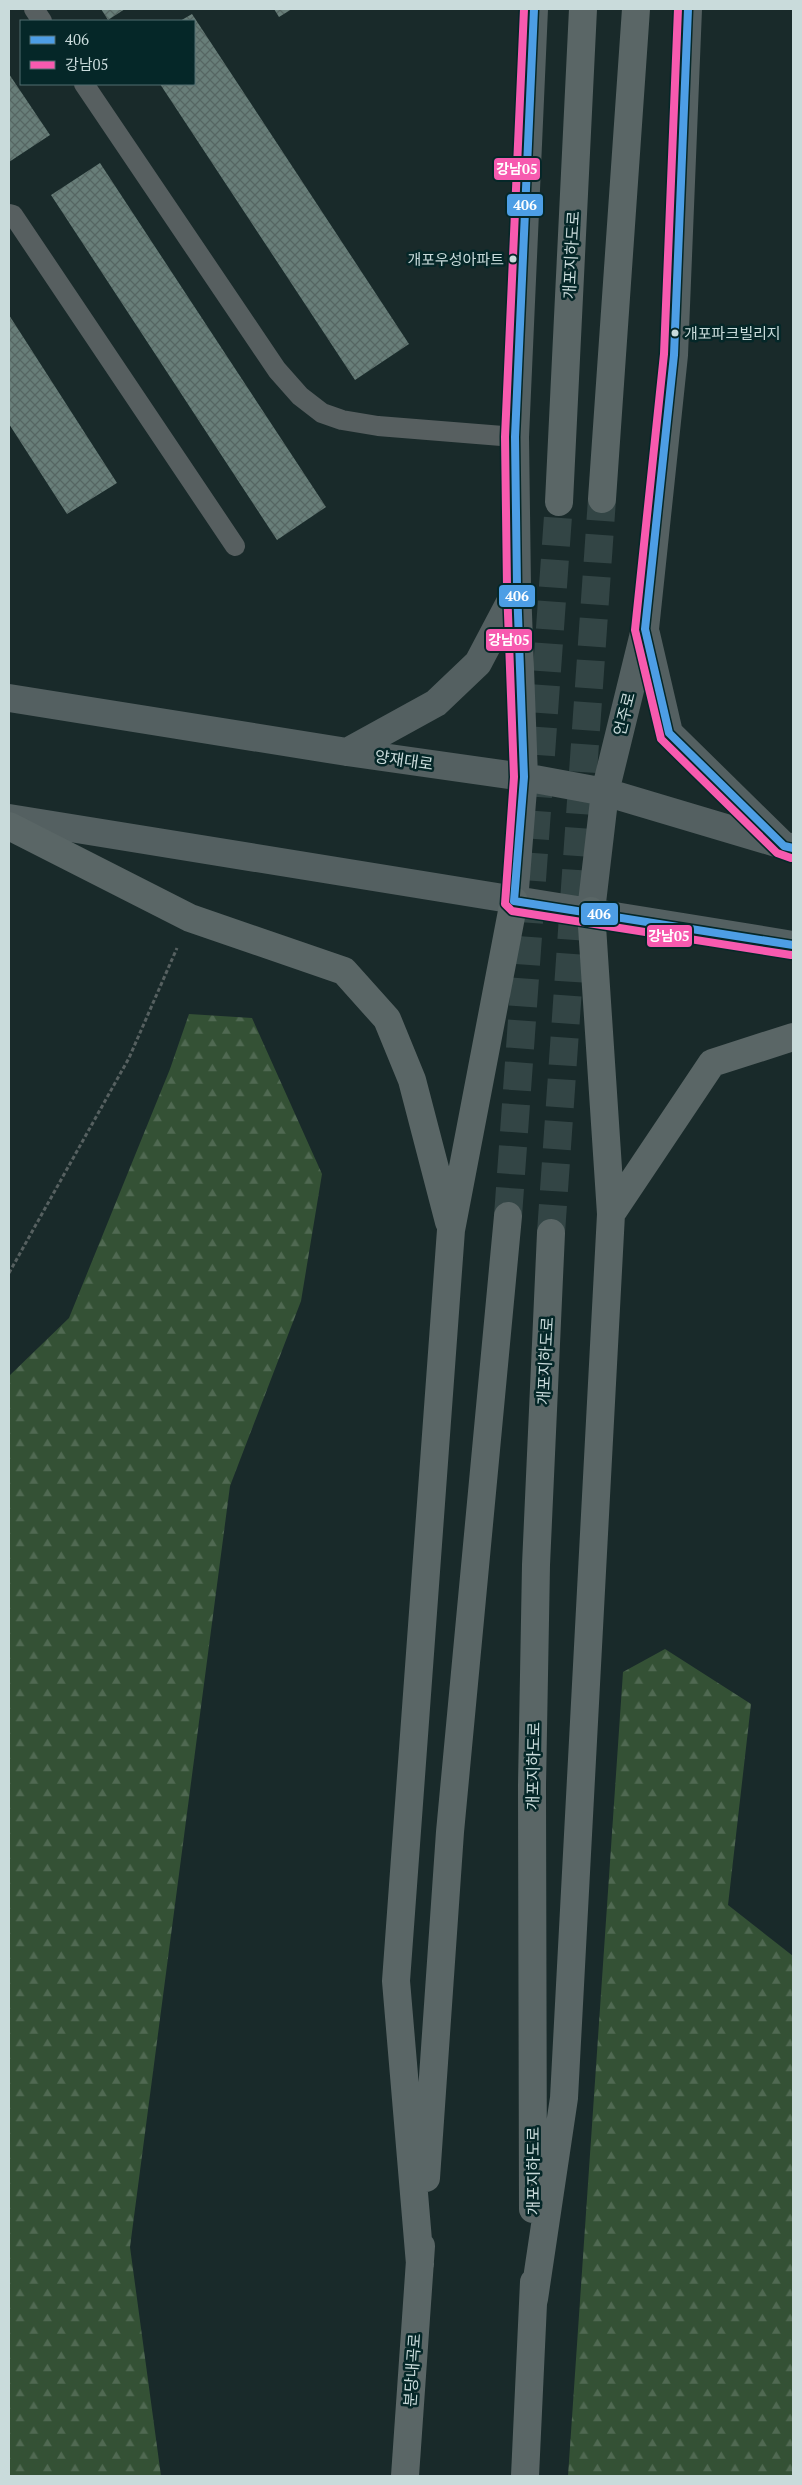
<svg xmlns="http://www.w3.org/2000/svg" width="802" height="2485" font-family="'PT Serif','Noto Sans KR',serif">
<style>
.forest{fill:url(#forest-firs)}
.building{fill:url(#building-cross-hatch)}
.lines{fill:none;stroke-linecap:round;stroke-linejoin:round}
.highway-tunnel{stroke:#334545;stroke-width:28;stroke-dasharray:28 14;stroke-linecap:butt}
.path{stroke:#566060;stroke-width:3;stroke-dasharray:4 2.5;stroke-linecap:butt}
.lane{stroke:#575f60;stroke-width:20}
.primary{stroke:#546061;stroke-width:28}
.highway{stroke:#5a6666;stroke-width:28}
.bus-1-casing{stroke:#052728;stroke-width:11}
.bus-2-casing{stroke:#052728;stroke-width:11}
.bus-1{stroke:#4d9ee5;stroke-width:8}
.bus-2{stroke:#f75aaf;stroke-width:8}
.bus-dot{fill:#c9dbdb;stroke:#052728;stroke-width:2}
.labels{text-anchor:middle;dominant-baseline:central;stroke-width:5;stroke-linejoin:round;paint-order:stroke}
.bus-label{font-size:15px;fill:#c9dbdb;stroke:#052728;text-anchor:end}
.street-label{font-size:16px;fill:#c9dbdb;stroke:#052728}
.line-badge{stroke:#052728;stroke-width:2}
.badge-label{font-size:14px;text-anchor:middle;font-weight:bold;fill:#fff}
</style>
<defs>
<pattern id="forest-firs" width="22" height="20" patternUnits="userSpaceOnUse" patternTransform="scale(1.25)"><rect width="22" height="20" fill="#345135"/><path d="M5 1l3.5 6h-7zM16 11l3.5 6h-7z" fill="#506952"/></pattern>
<pattern id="building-cross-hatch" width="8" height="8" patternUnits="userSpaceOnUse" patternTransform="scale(1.25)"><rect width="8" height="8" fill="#687e79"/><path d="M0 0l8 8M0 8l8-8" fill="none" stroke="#566663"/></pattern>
</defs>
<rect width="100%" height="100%" fill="#192a2a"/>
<path class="forest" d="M189 1014 252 1018 322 1174 301 1301 230 1486 130 2247 161 2476H9V1376L69 1318 170 1069Z
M665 1649 751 1704 728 1905 793 1956V2476H568L623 1672Z"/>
<path class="building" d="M101 9H125L108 20Z
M274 9H292L279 17Z
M192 14 409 344 355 380 160 84H194V21H180Z
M9 74 50 135 9 162Z
M100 163 326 507 277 540 51 195Z
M9 315 117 483 67 514 9 424Z"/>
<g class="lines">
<path class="highway-tunnel" d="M508 1216 559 502
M551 1233 602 499"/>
<path class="path" d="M9 1273 129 1058 177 948"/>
<path class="lane" d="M34 9 42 21
M84 84 277 370 300 396 322 413 342 420 378 426 515 437
M9 214 13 215 235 546"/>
<path class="primary" d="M646 634 669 733 780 842
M9 698 347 752 524 777 605 792 793 848
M347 752 436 703 478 663 517 589
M9 818 793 945
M514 901 524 777 517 587 515 437 534 9
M591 911 605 792 645 629 674 355 688 9"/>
<path class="highway" d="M602 499 636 9
M559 502 583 9
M9 826 190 918 344 971 387 1019 412 1080 449 1222
M611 1214 712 1063 793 1037
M426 2178 450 1832 508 1216
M533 2209 532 1785 536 1565 551 1233
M420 2264 396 1981 451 1230 514 901
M534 2299 564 2098 611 1214 591 911
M405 2476 421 2246
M525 2476 534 2282"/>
<g class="bus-1-casing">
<path id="bus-1" d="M534 9 515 437 517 587 524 777 514 901 793 945
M688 9 674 355 645 629 669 733 784 846 793 848"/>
</g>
<g class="bus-2-casing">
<path id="bus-2" d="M524 9 505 437 507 587 514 777 505 904 512 911 791 955
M678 9 664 354 635 630 661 739 777 853 791 858"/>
</g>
<use href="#bus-1" class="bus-1"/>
<use href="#bus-2" class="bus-2"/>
</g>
<g class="bus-dot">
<circle cx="513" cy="259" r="4.5"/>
<circle cx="675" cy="333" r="4.5"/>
</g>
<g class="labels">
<g class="bus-label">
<text x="504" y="259">개포우성아파트</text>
<text x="684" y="333" text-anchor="start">개포파크빌리지</text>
</g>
<g class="street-label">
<text transform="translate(571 255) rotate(-87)">개포지하도로</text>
<text transform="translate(624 714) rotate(-76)">언주로</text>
<text transform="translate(404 760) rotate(8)">양재대로</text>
<text transform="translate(545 1361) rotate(-87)">개포지하도로</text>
<text transform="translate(533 1766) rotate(-89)">개포지하도로</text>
<text transform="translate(533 2171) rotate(-90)">개포지하도로</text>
<text transform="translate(412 2370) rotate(-86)">분당내곡로</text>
</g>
</g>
<g class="line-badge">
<rect x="493" y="157" width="48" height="24" rx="5" fill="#f75aaf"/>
<rect x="506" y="193" width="38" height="24" rx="5" fill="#4d9ee5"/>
<rect x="498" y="584" width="38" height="24" rx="5" fill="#4d9ee5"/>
<rect x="485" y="628" width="48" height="24" rx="5" fill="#f75aaf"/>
<rect x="580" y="902" width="39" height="24" rx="5" fill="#4d9ee5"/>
<rect x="646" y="924" width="47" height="24" rx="5" fill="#f75aaf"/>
</g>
<g class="badge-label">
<text x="517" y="174">강남05</text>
<text x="525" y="210">406</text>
<text x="517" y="601">406</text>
<text x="509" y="645">강남05</text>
<text x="599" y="919">406</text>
<text x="669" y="941">강남05</text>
</g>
<rect width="802" height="2485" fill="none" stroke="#c9dbdb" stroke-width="20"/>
<rect x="20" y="20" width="175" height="65" fill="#052728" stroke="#536f70"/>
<rect x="30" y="36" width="25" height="8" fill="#4d9ee5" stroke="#536f70"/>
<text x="65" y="45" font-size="15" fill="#c9dbdb">406</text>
<rect x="30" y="61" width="25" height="8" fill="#f75aaf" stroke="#536f70"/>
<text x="65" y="70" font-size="15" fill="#c9dbdb">강남05</text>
</svg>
